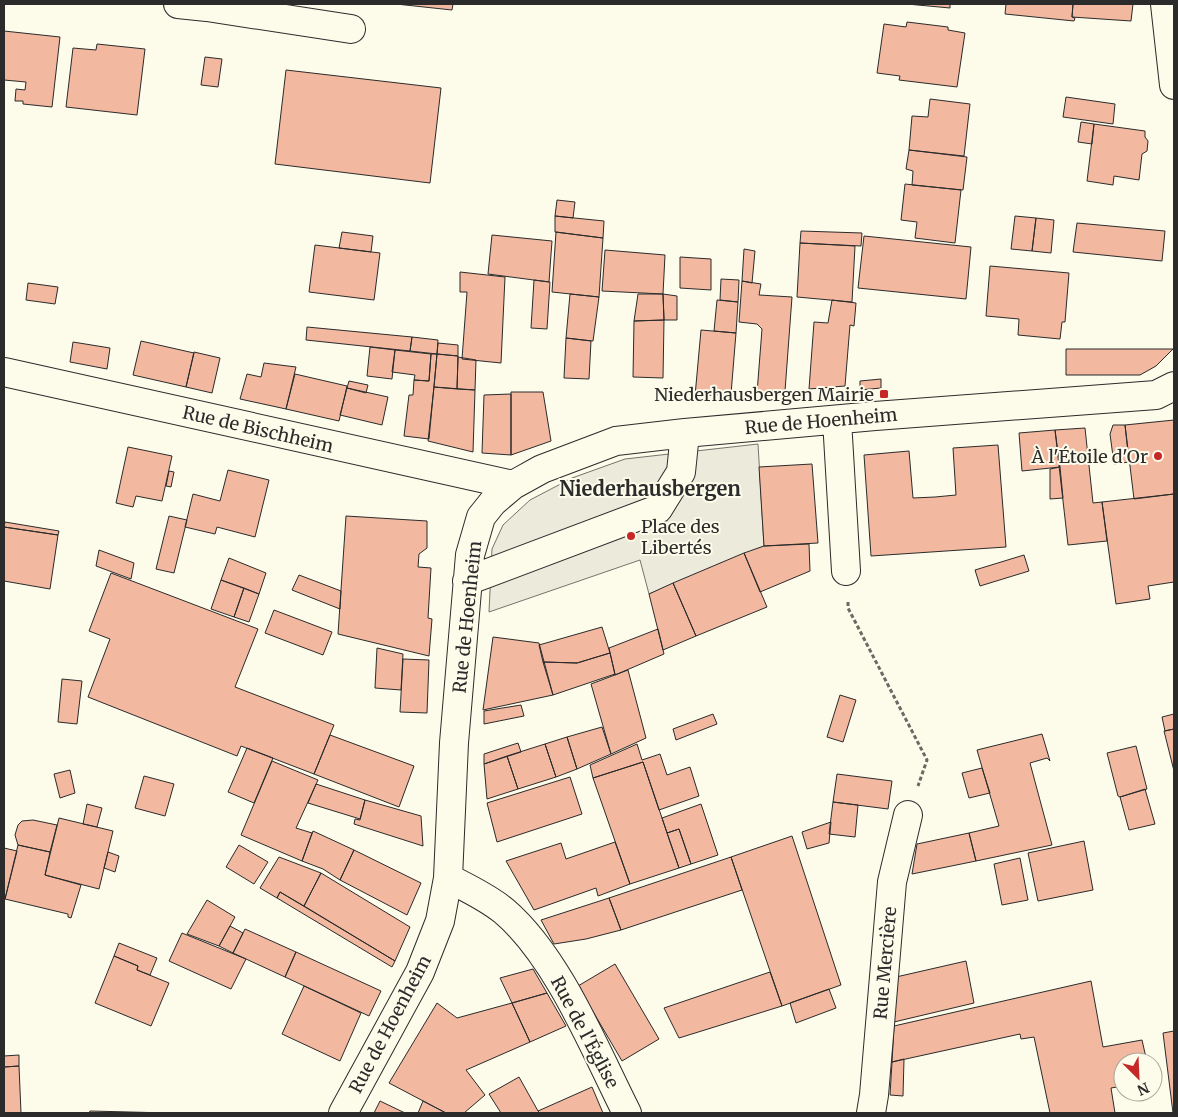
<svg xmlns="http://www.w3.org/2000/svg" width="1178" height="1117" font-family="Merriweather,serif">
<style>
.parking{fill:#eceadb;stroke:#74746e}
.building{fill:#f2b8a0;stroke:#2b2b2b}
.lines{fill:none;stroke-linecap:round;stroke-linejoin:round}
.minor-casing{stroke:#2b2b2b;stroke-width:30}
.path{stroke:#6a6964;stroke-width:3;stroke-dasharray:4 2.5;stroke-linecap:butt}
.minor{stroke:#fdfbea;stroke-width:28}
.poi-dot{fill:#c62828;stroke:#fdfbea;stroke-width:2}
.labels{text-anchor:middle;dominant-baseline:central;stroke-width:4;stroke-linejoin:round;paint-order:stroke}
.poi-label{font-size:18px;fill:#2b2b2b;stroke:#fdfbea;text-anchor:end}
.street-label{font-size:18px;fill:#2b2b2b;stroke:#fdfbea}
.quarter-label{font-size:20px;font-weight:bold;fill:#2b2b2b;stroke:#fdfbea}
</style>
<rect width="100%" height="100%" fill="#fdfbea"/>
<path class="parking" d="M758 444 764 546 649 594 640 560 489 612 492 549 503 525 530 500 572 478 625 459Z"/>
<path class="building" d="M396 4H453L452 10Z
M907 4H950V8Z
M1006 4H1073L1072 17 1075 18 1074 21 1005 14Z
M1073 4H1133L1131 21 1072 17Z
M907 22 948 27V30L965 33 957 87 899 80 900 76 877 73 884 24 906 27Z
M4 31 60 37 52 107 23 104V101H15L16 89 25 90 26 82 4 80Z
M97 44 145 49 137 115 66 107 73 48 96 50Z
M205 57 222 59 218 87 201 85Z
M286 70 441 88 430 183 275 164Z
M1066 97 1115 104 1113 124 1063 117Z
M930 99 970 104 964 156 909 150 912 116 928 117Z
M1081 122 1094 124 1092 144 1078 142Z
M1094 124 1145 131V137L1148 141 1147 151 1142 154 1139 180 1114 176 1113 185 1087 181Z
M909 150 967 157 963 190 912 185 913 171 906 169Z
M905 184 961 190 955 243 915 238 917 222 901 220Z
M557 200 575 202 573 218 555 216Z
M555 216 604 221 603 238 555 232Z
M1015 216 1036 218 1032 251 1011 249Z
M1036 218 1054 220 1051 253 1032 251Z
M1077 223 1165 231 1162 261 1073 252Z
M801 231 862 233 861 246 800 243Z
M342 232 373 236 371 252 339 248Z
M556 232 603 238 599 297 552 292Z
M492 235 552 241 549 282 488 274Z
M864 236 971 247 966 299 858 288Z
M800 243 855 246 852 302 797 297Z
M315 245 380 253 374 300 309 292Z
M744 249 755 251 752 283 742 281Z
M605 250 665 255 663 294 602 291Z
M680 257 711 259V290L680 288Z
M990 266 1069 273 1065 322H1062L1060 339 1018 335 1019 319 986 316Z
M460 272 505 277 501 363 462 359 467 292H460Z
M721 279 739 280 738 302 720 300Z
M534 280 550 282 547 329 531 328Z
M742 281 761 284 759 295 792 297 785 391 757 393 762 329 757 324 739 322Z
M28 283 58 287 55 304 26 300Z
M570 294 599 297 593 341 566 338Z
M638 294H663L664 320 634 321Z
M663 294 677 296V320H664Z
M717 300 738 302 736 333 714 331Z
M832 300 856 303 854 326 850 325 845 386 809 389 814 322 828 323Z
M664 320 663 378 633 377 634 321Z
M307 327 412 337 410 351 306 340Z
M701 330 736 333 731 394 695 396Z
M412 337 438 340 437 354 410 351Z
M566 338 591 341 589 379 564 378Z
M141 341 194 353 186 387 133 375Z
M73 342 110 348 107 369 70 362Z
M438 343 458 345V356L437 354Z
M370 347 395 350 392 379 367 376Z
M1066 349H1173L1156 366 1140 375H1066Z
M395 350 431 354 429 381 414 380 415 375 392 372Z
M194 352 220 358 212 393 186 387Z
M431 354H437L429 439 404 436 409 395H413L414 380 429 381Z
M437 354 458 356 457 389 434 387Z
M458 357 476 360 475 390 457 389Z
M264 363 296 367 286 409 240 399 247 374 261 377Z
M295 374 347 386 339 421 286 409Z
M881 379V388L860 390V381Z
M349 381 368 385 366 393 347 388Z
M434 387 475 390 473 452 428 441Z
M347 388 388 397 382 425 340 415Z
M511 392H543L551 441 511 455Z
M511 394V455L482 453 484 395Z
M1174 420V494L1134 499 1125 425Z
M1113 425H1125L1129 462 1114 464 1110 434Z
M1085 428 1093 503 1102 502 1107 541 1068 545 1055 430Z
M1055 430 1060 467 1022 471 1019 433Z
M998 445 1006 547 871 556 864 455 909 451 913 498 935 497 956 495 953 448Z
M128 447 172 456 162 501 136 496 133 507 116 503Z
M812 464 818 543 764 546 759 467Z
M1060 467 1063 498 1050 499V469Z
M228 470 269 480 255 537 217 527 215 534 185 527 193 494 220 501Z
M169 471 174 472 171 487 166 486Z
M1174 494V582L1148 586 1150 599 1116 604 1102 502Z
M169 516 187 520 174 573 156 569Z
M346 516 427 521V548L419 554 418 567 431 568 428 618 432 619 429 656 338 634Z
M4 522V527L58 535 50 589 4 581Z
M5 522 59 531 58 535 4 527Z
M809 544 810 571 760 592 744 553 764 546Z
M99 550 134 563 131 579 96 566Z
M744 553 767 607 696 636 673 583Z
M1024 555 1029 571 980 586 975 570Z
M229 558 266 573 259 594 221 580Z
M111 573 258 629 235 687 334 725 314 774 241 746 237 756 88 697 110 639 89 631Z
M299 575 341 591 340 609 292 590Z
M221 580 244 588 234 617 211 609Z
M673 583 696 636 663 650 649 594Z
M244 588 259 594 249 622 234 617Z
M274 610 332 632 323 655 265 633Z
M602 627 610 653 577 663 543 662 539 645Z
M658 629 664 654 615 675 609 648Z
M493 637 539 643 553 695 483 710Z
M377 648 403 654 401 690 375 688Z
M610 653 615 674 553 695 543 662 577 663Z
M403 659 429 660 427 713 400 712Z
M628 670 646 738 611 754 591 684Z
M62 679 82 681 77 724 58 722Z
M840 695 856 700 843 742 827 737Z
M521 705 524 716 484 724V711Z
M713 714 717 724 676 740 673 729Z
M1174 714V729L1165 731 1162 717Z
M602 727 611 754 577 769 567 737Z
M1174 729V771L1164 731Z
M1042 734 1050 761 1047 758 1030 763 1052 845 976 861 969 833 999 826 977 750Z
M330 735 414 766 399 807 314 774Z
M567 737 577 769 556 777 545 744Z
M518 743 521 752 484 764V754Z
M545 744 556 777 518 789 507 756Z
M637 744 642 760 660 754 667 775 690 767 699 796 659 810 643 762 593 778 590 765Z
M1136 746 1147 789 1120 797 1118 796 1107 753Z
M247 748 273 758 254 803 228 792Z
M507 756 518 789 487 799 484 764Z
M272 761 318 780 296 828 312 833 302 861 241 835Z
M643 762 679 868 630 884 593 778Z
M982 768 990 793 969 798 962 773Z
M70 770 75 793 60 798 54 774Z
M837 774 892 781 888 809 833 802Z
M144 776 174 784 165 816 135 808Z
M570 777 582 814 497 842 487 803Z
M316 784 365 800 360 819 308 803Z
M1145 789 1155 824 1129 830 1120 797Z
M365 800 421 816 423 846 354 824 355 819 360 820Z
M833 802 858 805 855 837 829 834Z
M87 804 102 808 97 827 83 824Z
M701 804 718 855 691 864 679 829 667 833 662 818Z
M59 818 113 831 99 889 45 875Z
M33 820 57 825 50 852 18 845 15 835 18 825 22 821Z
M831 822 829 843 807 849 802 832Z
M679 829 691 864 679 868 667 833Z
M313 831 354 850 340 880 323 869 302 861Z
M969 833 976 861 912 874 917 844Z
M792 836 841 985 782 1006 731 857Z
M1084 841 1093 890 1038 901 1028 853Z
M615 842 630 884 598 896 596 888 534 910 506 861 561 843 566 859Z
M18 845 50 852 45 875 81 885 71 918 68 917V914L5 899Z
M239 845 268 862 254 884 226 867Z
M4 848 17 851 5 899H4Z
M354 850 421 883 407 915 340 880Z
M108 852 119 856 115 872 104 868Z
M279 857 321 873 304 906 280 892 277 898 260 888Z
M731 857 742 890 621 930 609 898Z
M1020 858 1028 900 1002 905 994 864Z
M321 873 410 927 395 961 304 906Z
M280 892 395 961 392 967 277 898Z
M609 898 621 930 586 939 554 944 541 920Z
M207 900 235 917 219 946 187 934Z
M230 926 243 933 233 953 219 946Z
M245 929 296 952 285 977 233 953Z
M182 933 246 959 231 989 169 961Z
M119 943 157 958 150 975 137 970 138 966 114 956Z
M296 952 381 991 369 1016 285 977Z
M114 956 138 966 137 970 169 983 151 1026 95 1003Z
M966 961 974 1003 894 1022 896 977Z
M615 964 659 1039 622 1061 578 986Z
M533 969 547 993 512 1003 500 978Z
M770 972 782 1006 679 1038 664 1008Z
M1091 981 1103 1047 1142 1040 1147 1062H1123V1086L1111 1088 1115 1113H1050L1034 1037 1021 1039 1020 1034 892 1062 894 1026Z
M304 986 361 1013 340 1061 282 1034Z
M829 989 836 1008 796 1023 790 1003Z
M547 993 566 1026 530 1042 512 1003Z
M437 1003 457 1018 512 1003 530 1042 466 1070 485 1095 464 1113H446L389 1083Z
M1174 1031V1113H1173L1163 1033Z
M19 1055V1066L4 1067V1056Z
M904 1059 903 1096 890 1095 892 1062Z
M19 1066 21 1113H4V1067Z
M519 1077 538 1111 540 1113H501L489 1094Z
M592 1087 603 1113H540L538 1111Z
M380 1101 405 1113H374Z
M423 1101 446 1113H418Z
M90 1111 169 1113H89Z"/>
<g class="lines">
<g class="minor-casing">
<path id="minor" d="M178 4 207 7V4
M1165 4 1174 85
M207 7 351 29
M4 372 513 485
M837 420 846 571
M467 581 658 509 681 472 685 433
M448 878C467 888 487 897 504 911 558 957 595 1050 627 1113
M343 1113 420 972 440 921 448 878 454 743 470 555 481 517 493 502 513 485 542 469 616 441 685 433 875 416 1156 395 1174 386
M871 1113 874 1095 892 882 908 815"/>
</g>
<path class="path" d="M848 602V608L927 760 918 786"/>
<use href="#minor" class="minor"/>
</g>
<g class="poi-dot">
<rect x="879" y="389" width="10" height="10" rx="2.5"/>
<circle cx="1158" cy="456" r="5"/>
<circle cx="631" cy="536" r="5"/>
</g>
<g class="labels">
<g class="poi-label">
<text x="874" y="394">Niederhausbergen Mairie</text>
<text x="1148" y="456">À l'Étoile d'Or</text>
<text x="641" y="526" text-anchor="start">Place des<tspan x="641" dy="21">Libertés</tspan></text>
</g>
<g class="street-label">
<text transform="translate(821 421) rotate(-5)">Rue de Hoenheim</text>
<text transform="translate(258 429) rotate(13)">Rue de Bischheim</text>
<text transform="translate(467 617) rotate(-84)">Rue de Hoenheim</text>
<text transform="translate(885 963) rotate(-85)">Rue Mercière</text>
<text transform="translate(390 1024) rotate(-62)">Rue de Hoenheim</text>
<text transform="translate(585 1032) rotate(62)">Rue de l'Église</text>
</g>
<g class="quarter-label">
<text x="650" y="488">Niederhausbergen</text>
</g>
</g>
<rect width="1178" height="1117" fill="none" stroke="#2b2b2b" stroke-width="10"/>
<g transform="translate(1138 1077) rotate(156)"><circle r="24" fill="#fdfbea" stroke="#a9a89e"/>
<path d="M0-4L9 19L0 12L-9 19Z" fill="#c62828"/>
<text y="-8" font-size="14" font-weight="bold" text-anchor="middle" fill="#2b2b2b">N</text>
</g>
</svg>
